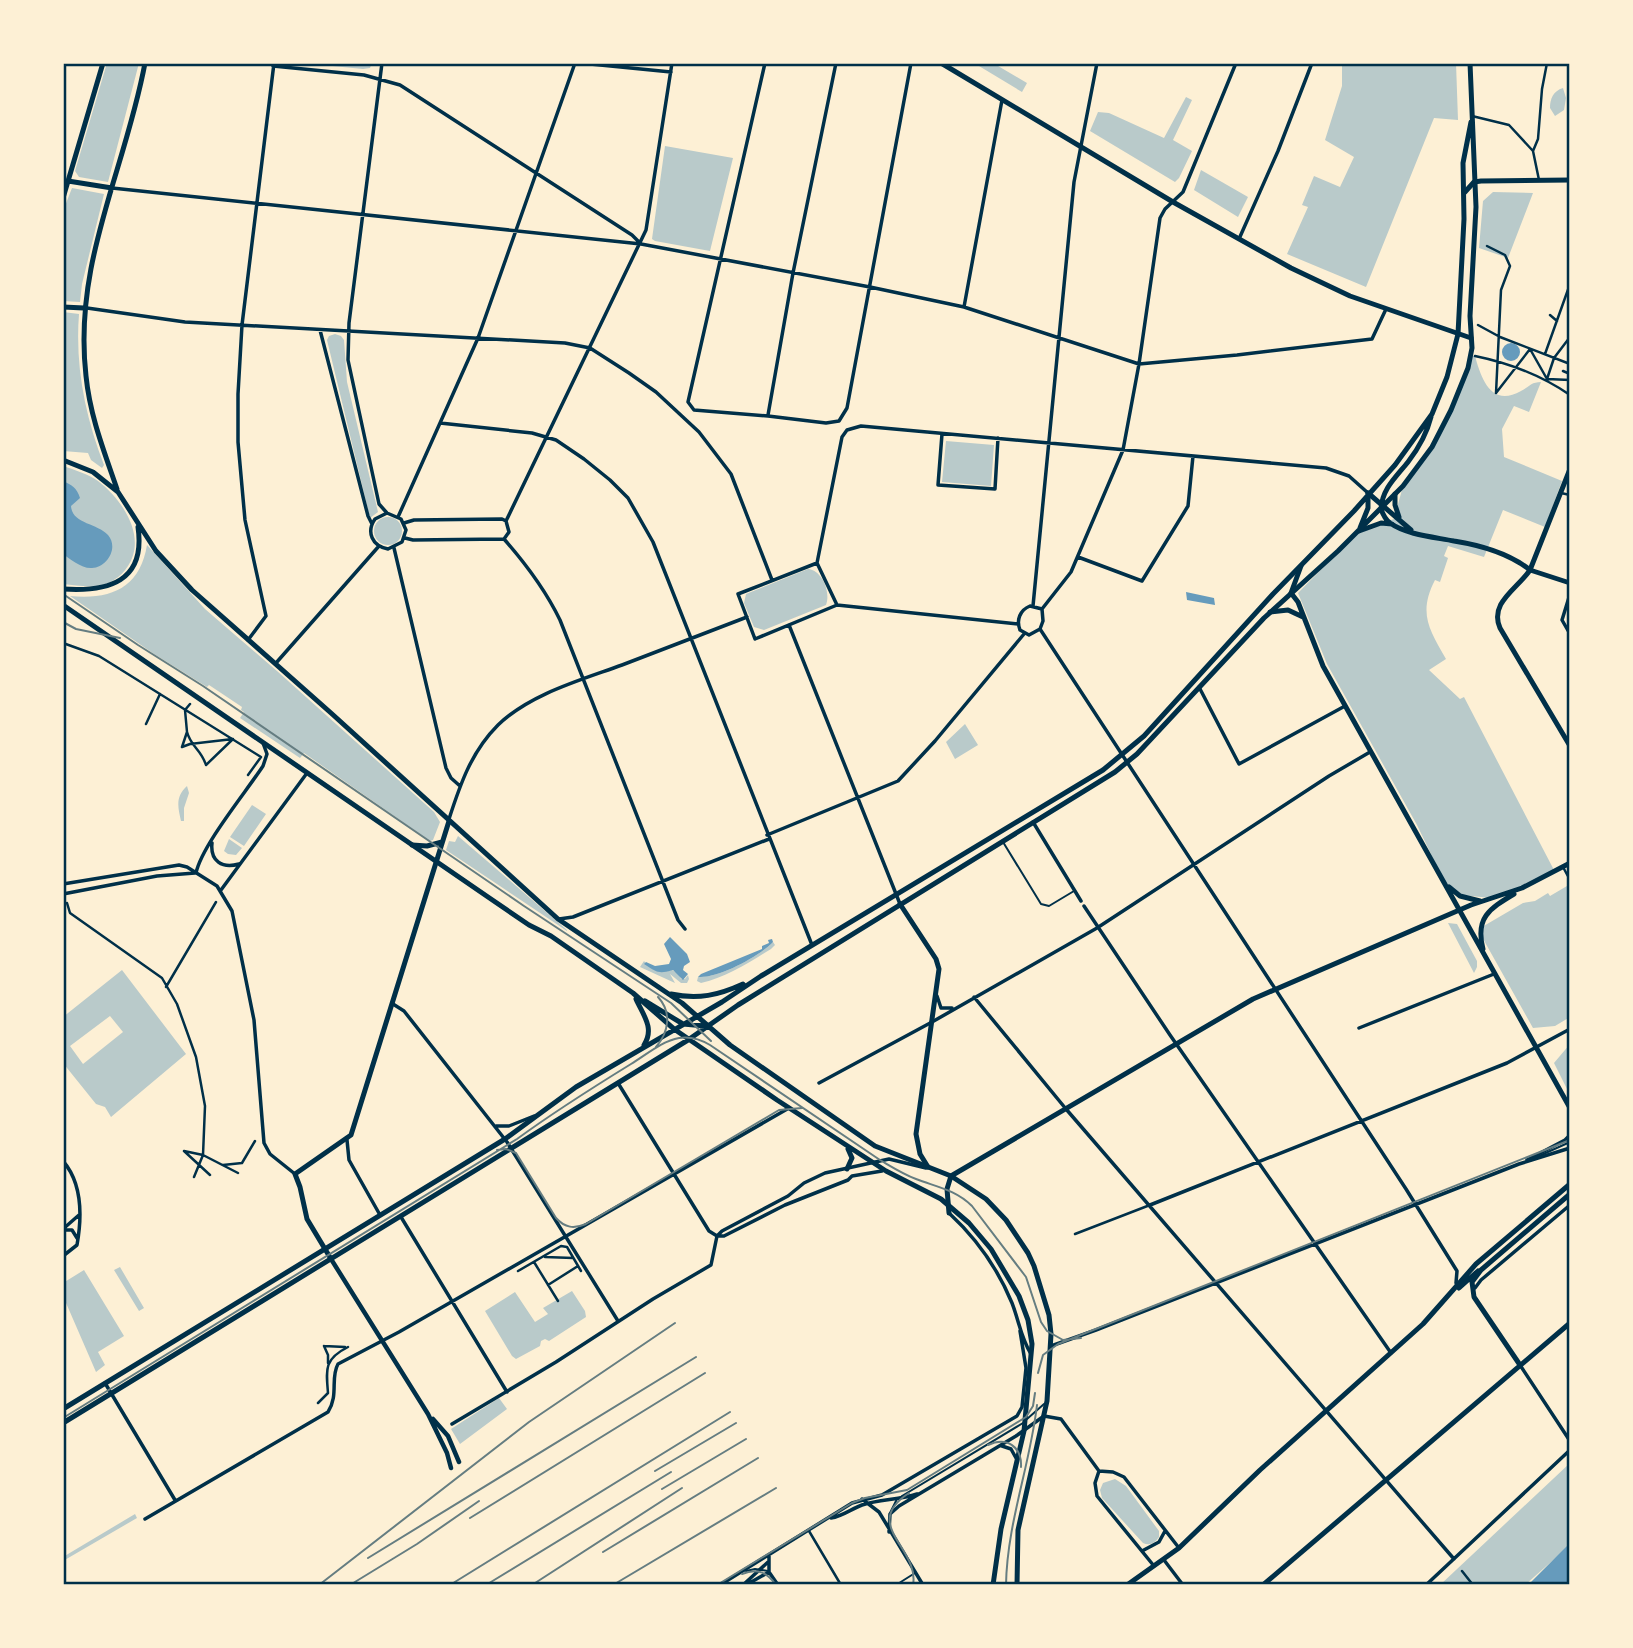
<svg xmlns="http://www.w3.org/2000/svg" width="1633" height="1648" font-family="Commissioner,sans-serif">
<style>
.green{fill:#b9caca;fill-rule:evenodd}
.water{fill:#669bbc}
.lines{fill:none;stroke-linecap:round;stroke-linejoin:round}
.service{stroke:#003049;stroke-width:2}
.pedestrian{stroke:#003049;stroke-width:2.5}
.minor{stroke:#003049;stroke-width:3.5}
.tertiary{stroke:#003049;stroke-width:4.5}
.secondary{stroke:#003049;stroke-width:5}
.primary{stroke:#003049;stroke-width:5}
.tram{stroke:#657d81;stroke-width:2}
.rail{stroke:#657d81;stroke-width:2}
.neatline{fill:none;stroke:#003049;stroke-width:2.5}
</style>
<rect width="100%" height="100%" fill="#fdf0d5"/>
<path class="green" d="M107 63H139L108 182 79 177 75 171Z
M302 63H372L370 68 363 69Z
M974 63H993L1027 83 1022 92Z
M1342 63H1456L1458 120 1434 118 1366 287 1287 254 1308 207 1302 205 1314 176 1340 187 1354 157 1325 140 1342 86Z
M1563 88 1566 98 1564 110 1555 116 1550 108C1550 99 1553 91 1563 88Z
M1186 97 1192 100 1173 140 1192 151 1179 178 1175 182 1090 131 1098 112 1109 113 1164 138Z
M665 146 733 158 710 251 655 241 652 239Z
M1201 170 1248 197 1238 217 1194 190Z
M72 188 104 194 82 284 80 302 63 301V211Z
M1493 192 1533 193 1508 258 1479 248 1483 201Z
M63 312 79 314C75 366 85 416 104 465L102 468 91 460 88 453 63 451Z
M335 334 341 336 344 340 347 382 378 512 370 518 327 340 329 336Z
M1471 356H1475C1481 378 1491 408 1521 391 1529 387 1531 382 1541 382L1529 412 1514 406 1502 429 1504 457 1562 481 1545 527 1503 510 1484 557 1448 546 1444 556 1448 558 1440 582 1435 580C1418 613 1429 629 1446 659L1429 670 1460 699 1464 697 1555 872 1542 879 1491 898 1461 895 1444 881 1417 825 1327 664 1298 593 1359 531 1394 519 1403 486 1432 447 1451 410Z
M946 441 994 445 991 486 942 482Z
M63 466C75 470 88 474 98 481 123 500 147 537 128 566 121 577 109 585 96 586 85 587 74 585 63 584Z
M374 531a14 14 0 1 1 28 0a14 14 0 1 1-28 0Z
M147 545 205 609 277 671 434 812 440 822 433 840 430 841 304 753 300 758 240 718 244 712 241 710 242 707 209 685 207 687 154 654 70 596C111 600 140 588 147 545Z
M808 569C822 570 831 592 826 605L764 630 754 627 744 603 746 594Z
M965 724 978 745 955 759 946 742Z
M187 786 189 793 184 808V821H181C178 807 175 797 187 786Z
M252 805 266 814 244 846 230 837Z
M458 836 567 930V931L446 850 449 841 455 842Z
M229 839 242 848 236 855 228 854 224 851Z
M1567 886 1570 891V1017L1555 1026 1533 1028 1482 937V927L1523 903 1535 901 1548 893 1550 896Z
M1448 923 1457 924 1477 961V967L1474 973Z
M773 942 775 945 771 949C748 963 727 977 701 983L697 981 698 977C718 979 760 956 773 942Z
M644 961C652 971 660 974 672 970L679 974 681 979H685L688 975 689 979 687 983H681L670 974 675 983 640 967Z
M122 970 186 1054 111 1117 105 1107 96 1104 63 1063V1017ZM110 1016 123 1032 83 1064 70 1046Z
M1570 1044V1095L1554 1063Z
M120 1267 144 1308 139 1311 114 1270Z
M84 1270 124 1336 98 1352 105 1365 96 1372 63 1296V1283Z
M572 1291 585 1311 586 1317 549 1341 545 1339 541 1341 540 1346 516 1359 512 1356 485 1311 515 1292 535 1322 548 1314 543 1308Z
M499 1398 507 1409 460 1444 451 1429Z
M1570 1463V1545L1525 1585H1440Z
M1115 1479 1126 1486 1159 1531V1537C1155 1543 1150 1546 1143 1543L1102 1498 1100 1490 1103 1483Z
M135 1514 137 1518 63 1561V1557Z"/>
<path class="water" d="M1502 352a9 9 0 1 1 18 0a9 9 0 1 1-18 0Z
M63 481C72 485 77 488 80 498L71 506C72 524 97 523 108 535 119 548 107 567 92 568 82 569 70 559 63 554Z
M1186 592 1214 598 1215 605 1187 600Z
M670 937 687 954 690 962 684 966 683 970 688 974 683 980 673 970C659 974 658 973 644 964L646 962 655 966 669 964 671 959 664 944Z
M772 939 773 942C760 956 718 979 698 977L701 974 762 949V946L769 943 768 940Z
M1570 1543V1585H1528Z"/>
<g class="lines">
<path class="service" d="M1003 842 1041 904 1049 906 1074 891
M1539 1156 1570 1142
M1027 1419 1044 1404
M902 1496 1023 1423
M890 1513 897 1499
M746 1571 755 1569 768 1571
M896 1585 915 1573"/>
<path class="pedestrian" d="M1472 116 1509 125 1533 151
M1539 180 1533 151 1538 139 1542 89 1547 63
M1487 246 1505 255 1510 266 1501 290 1496 393
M1550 315 1557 321
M1478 325 1500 337 1570 364
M1530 349 1547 379
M1545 354 1570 284
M1475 356C1509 363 1541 375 1570 395
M1563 371 1570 374
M1547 379 1554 358 1570 337
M1547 379 1570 380
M1496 393 1530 349
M1561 493 1570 495
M63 643 99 656 261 757 248 775
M146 724 160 694
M187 732C191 747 201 749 206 765L233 739
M182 747 190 744 233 739
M182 747 187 732 185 710 190 704
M1563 867 1570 880
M67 903 70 913 162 978 177 1004 196 1057 205 1106 203 1155 194 1177
M166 987 216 902
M184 1151 203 1155 238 1173
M184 1151 210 1175
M223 1165 242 1163 255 1141
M1075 1234 1150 1205
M545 1257 573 1258
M534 1262 558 1301
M518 1271 561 1246 567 1247 581 1271
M548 1285 578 1266
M324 1346 345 1347
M324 1346 328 1355V1363
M318 1403 328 1393C326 1369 324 1359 348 1347
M809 1531 841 1585
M1462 1571 1473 1585"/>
<path class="minor" d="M382 63 349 323 348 360 379 504 387 513 401 519 406 530 402 542 388 549C372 546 366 532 375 519L387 513
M580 63 671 72
M765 63 688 402 694 410 768 416 826 423 839 421 847 408 911 63
M273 66 364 75 400 85 632 235 641 244
M112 188 641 244 870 287 964 307 1139 364 1237 355 1372 339 1386 309
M1239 239 1278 151 1312 63
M964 307 1002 100
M87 308 185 322 565 343 590 348 629 373 656 392 699 432 731 474 772 580
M320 330 368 516 372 524
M768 415 793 273 836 63
M440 423 532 433 556 440 584 459 610 480 628 498 653 542 812 945
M942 434 938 485 995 489 998 438
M398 517 478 338 575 63
M506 521 646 230 672 63
M404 523 414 520 502 519 506 521
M405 538 413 540 504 539
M504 539C526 564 545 589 560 620L678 920 685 929
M504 539 509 532 506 521
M394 548 446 768 451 778 460 786
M1078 557 1142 581 1188 506 1193 456
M817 563 842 437 847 430 861 426 1326 468 1349 476 1368 493
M817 563 738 594 755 639 837 605 1018 624
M817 563 837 605
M1570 594 1562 620 1570 634
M1030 606 1042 609 1043 621 1040 629 1029 635 1020 630C1016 620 1020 610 1030 606Z
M1033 606 1074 182 1097 63
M1042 609 1071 572 1123 450 1139 364 1160 218 1165 209 1183 192 1236 63
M789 625 900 904
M1040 629 1406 1189 1457 1271 1456 1283
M248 640 266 616 245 520 238 442V394L242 325 274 63
M276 663 379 546
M1199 687 1239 764 1345 706
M449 819C460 785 471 752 498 725 530 694 581 680 622 665 664 649 705 633 747 617
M1033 822 1081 901
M767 835 898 781 935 741 1024 634
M212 843C210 861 222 869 239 864
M196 873C202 845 246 792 263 766L267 754 263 743
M63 884 179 865 187 867 217 886 232 911 254 1020 264 1143 270 1154 295 1174
M221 890 307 773
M63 894 157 876 195 873
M1084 906 1170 1035 1391 1353
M559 919 573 917 769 839
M937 996 941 1008H952
M974 997 1066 1109 1454 1559
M393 1004 404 1011 507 1142 618 1321
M1359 1028 1494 974
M618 1083 709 1231 717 1236
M819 1083 932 1022 1097 928 1329 776 1370 752
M496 1126H509L534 1116
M347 1140 349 1160 380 1215
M1527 1160 1565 1140 1570 1135
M63 1161C82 1183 82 1217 77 1245L63 1256
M1150 1205 1507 1063 1570 1029
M949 1213C976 1238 998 1269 1012 1303 1019 1321 1021 1338 1031 1354
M401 1217 507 1392
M63 1229 79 1215
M65 1230H72L77 1238
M717 1236H724L785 1205 848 1180 852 1176 882 1171
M1475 1288 1481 1280 1570 1205
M1051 1346 1096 1330 1519 1164 1570 1148
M1520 1365 1570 1441
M105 1383 175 1500
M452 1424 556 1362 653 1299 711 1265 717 1236 722 1231 788 1196 804 1183 825 1173 889 1159 926 1168
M1002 1446 1011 1449 1016 1458
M862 1499 879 1512 923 1585
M831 1518C843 1516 851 1509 862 1505 880 1499 899 1500 917 1494
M145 1519 328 1412C339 1395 330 1378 338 1364L399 1332 789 1108
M889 1532 890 1514 899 1506 1016 1436 1044 1416 1061 1419 1099 1471
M1142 1551 1159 1542 1165 1531
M769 1555V1572L778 1585
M1164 1560 1183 1585
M1154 1566 1097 1496 1095 1483 1099 1471 1113 1472 1124 1477 1179 1548
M720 1585 852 1503 882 1495 1017 1416 1022 1407 1026 1368 1020 1331
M743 1585 768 1562
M746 1585 769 1572
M1426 1585 1570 1450"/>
<path class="tertiary" d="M1530 570 1570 583
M331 1259 428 1414 447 1453 451 1468
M433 1419 448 1436 459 1462"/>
<path class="secondary" d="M941 63 1173 202 1291 268 1350 296 1471 338
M1465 192 1474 182 1481 181 1570 180
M1570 469 1530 570C1517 589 1489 603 1500 628L1570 746
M1368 493 1411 530
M1395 494V505L1399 517
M1381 509C1383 515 1385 519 1390 523 1407 535 1434 537 1454 541 1479 545 1510 554 1530 570
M1359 531 1381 523 1392 524
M1291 593 1298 602 1323 666 1570 1108
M1291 593 1301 566
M1270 612 1288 610 1303 617
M412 845 427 846 442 842
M1449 887 1460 896 1480 901
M900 904 936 959 939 969 916 1134 920 1154 928 1167
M1483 949C1475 918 1489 909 1514 894
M949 1213 947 1189 951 1176 1253 999 1471 905 1522 888 1570 863
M331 1259 307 1219 300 1187 295 1174 351 1135 449 821
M1459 1288 1478 1271
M1520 1365 1474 1297 1472 1282 1481 1270 1570 1194
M1127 1585 1179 1548 1260 1470 1423 1324 1476 1264 1570 1184
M1263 1585 1570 1323"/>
<path class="primary" d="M68 181 112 188
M63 198 103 63
M63 307 84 308
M63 460 93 472 118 492 156 551 192 590 331 713 558 919 682 1003 730 1045 875 1146 951 1176 986 1199 1006 1220 1028 1253 1034 1266 1049 1315 1051 1334 1047 1401 1018 1530 1017 1585
M117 489C104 451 90 416 86 376 73 262 125 171 145 63
M1381 509C1382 489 1396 477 1408 462 1418 449 1427 433 1431 417
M1360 528 1368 508V494
M63 589C108 592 146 582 138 527
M63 605 488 897 529 925 551 936 633 993 674 1029 777 1100 886 1171 941 1199 969 1223 991 1249 1019 1296 1028 1320 1032 1344 1024 1431 1001 1529 993 1585
M671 994C698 1000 719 995 743 984
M636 999C643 1015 655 1028 644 1045
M645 1001 683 1024 705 1026
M847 1169 852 1158 848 1149
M63 1409 505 1139 576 1087 722 1002 761 976 1103 770 1144 736 1273 594 1354 511 1395 465 1432 414 1447 377 1458 334 1464 219 1463 163 1471 122
M63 1423 688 1040 738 1005 1115 772 1137 754 1264 618 1338 551 1403 486 1432 447 1451 410 1468 368 1472 348 1470 316 1476 207 1470 63"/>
<path class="tram" d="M63 594 138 645 203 686 524 906 671 1003 711 1041
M63 622 76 629 120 638
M656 1047C669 1032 672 1012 658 997
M497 1150 506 1149 516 1153 556 1218C565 1228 574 1229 586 1224L779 1110 802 1108
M1038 1373 1043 1355 1058 1344 1570 1140
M63 1418 517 1139C554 1112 592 1088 631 1064 646 1055 662 1041 679 1038 691 1036 700 1039 710 1045L880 1160C892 1167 903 1174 916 1179 937 1187 956 1190 972 1206L1026 1277 1041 1322 1047 1331 1063 1340 1081 1338
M988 1445C1007 1436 1022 1447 1021 1467
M909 1493C860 1525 920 1548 913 1585
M742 1574C757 1568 767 1572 776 1585
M717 1585 852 1503 865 1498 907 1490 1026 1417 1033 1406 1035 1393
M1006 1585C1007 1523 1030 1466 1037 1405"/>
<path class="rail" d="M655 1471 736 1423
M662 1489 746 1439
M470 1518 705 1373
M603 1552 758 1458
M368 1558 696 1357
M319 1585 529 1422 675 1323
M350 1585 417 1544 479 1501
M450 1585 730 1412
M486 1585 671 1472
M532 1585 682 1488
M613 1585 776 1488"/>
</g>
<rect width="1633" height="1648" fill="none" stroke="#fdf0d5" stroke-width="130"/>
<rect x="65" y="65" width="1503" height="1518" class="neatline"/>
</svg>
